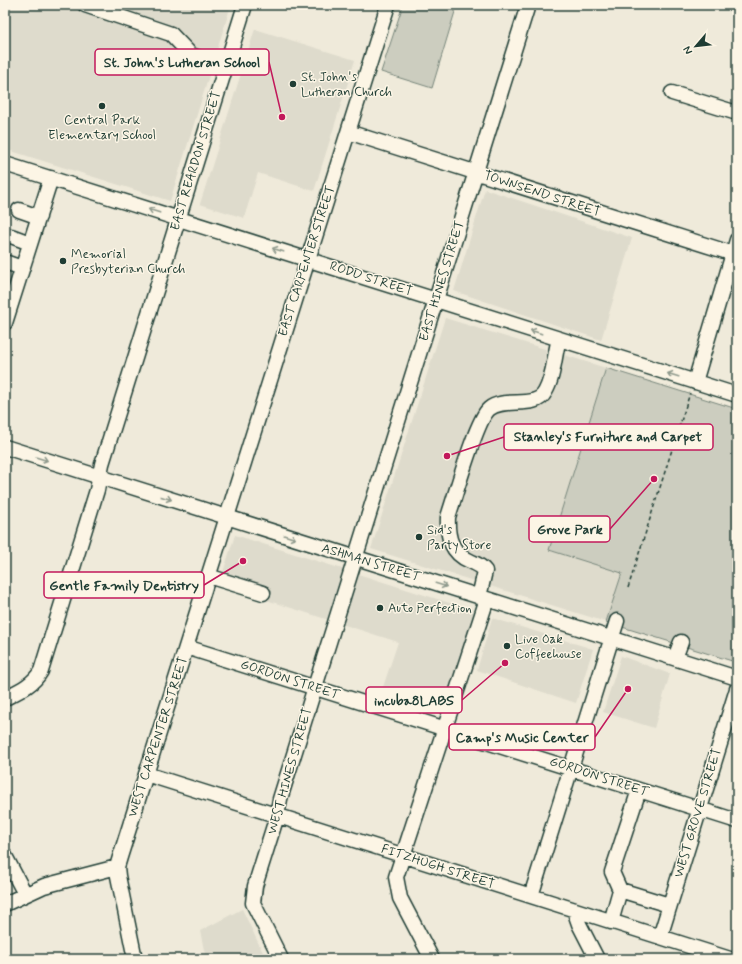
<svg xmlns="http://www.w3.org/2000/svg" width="742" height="964" font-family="Mynerve,sans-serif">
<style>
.built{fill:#dedbcc}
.green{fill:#cccdbf;stroke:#76857a}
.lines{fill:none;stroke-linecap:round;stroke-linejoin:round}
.minor-casing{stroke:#1f3d34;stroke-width:17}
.path{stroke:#1f3d34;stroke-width:1.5;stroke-dasharray:4 3;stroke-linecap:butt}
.minor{stroke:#fcf5e5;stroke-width:14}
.oneway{stroke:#8e998c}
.poi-dot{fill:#1f3d34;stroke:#fcf5e5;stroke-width:1.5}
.labels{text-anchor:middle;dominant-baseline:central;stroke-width:3;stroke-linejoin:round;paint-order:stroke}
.poi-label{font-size:13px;fill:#1f3d34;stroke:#fcf5e5;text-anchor:start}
.street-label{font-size:13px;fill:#1f3d34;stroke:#fcf5e5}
.leader{fill:none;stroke:#c2185b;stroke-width:1.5}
.callout-dot{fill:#c2185b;stroke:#fcf5e5;stroke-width:1.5}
.callout{fill:#fcf5e5;stroke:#c2185b;stroke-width:1.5}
.callout-label{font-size:14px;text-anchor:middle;font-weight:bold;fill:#1f3d34}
</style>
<rect width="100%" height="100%" fill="#efeada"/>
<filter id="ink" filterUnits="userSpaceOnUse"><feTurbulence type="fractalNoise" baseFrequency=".025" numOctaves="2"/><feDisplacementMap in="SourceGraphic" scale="8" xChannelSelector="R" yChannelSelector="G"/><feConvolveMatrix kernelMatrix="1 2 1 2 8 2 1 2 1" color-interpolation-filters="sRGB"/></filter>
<g filter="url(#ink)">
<path class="built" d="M5 5H231L170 201 5 149Z
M255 29 355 60 314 191 258 173 244 218 200 204Z
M485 189 632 238 601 340 454 291Z
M445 318 606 368 549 550 622 573 606 622 371 549Z
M235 535 475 611 444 713 381 693 398 642 219 585Z
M492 618 593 649 576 703 477 670Z
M621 656 670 674 654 728 603 712Z
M242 909 266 959H206L200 931Z"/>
<path class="green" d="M403 5H457L432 88 381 72Z
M606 368 737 409V645L732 661 606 622 622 573 549 550Z"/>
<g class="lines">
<g class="minor-casing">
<path id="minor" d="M85 5 171 34 191 55 225 68
M672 93 737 113
M348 132 737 255
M5 164 737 395
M19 210 39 217
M11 236 30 243
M5 262 22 268
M5 323 51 178
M695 382 737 240
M5 447 737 678
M208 576 263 593
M479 597 485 571C481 565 476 564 470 561 451 553 447 537 448 517 455 497 476 420 489 409 504 396 536 410 545 392 554 377 554 356 559 339
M186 647 737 821
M675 658 681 642
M5 698C19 691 33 685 41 671L97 490 102 464 245 5
M146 774 730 959
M5 856 25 894
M620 890 669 905
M531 896 617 621
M5 904 44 886 117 867
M574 910 579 924 597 959
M611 922 620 890 612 872 639 790
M660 937 737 689
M135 959 118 876 117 867 120 857 388 5
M281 959 253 903 255 886 277 816 280 799 528 5
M432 959 400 898 396 877 487 599"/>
</g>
<path class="path" d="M628 588 690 393"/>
<use href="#minor" class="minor"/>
</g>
<defs><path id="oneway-shaft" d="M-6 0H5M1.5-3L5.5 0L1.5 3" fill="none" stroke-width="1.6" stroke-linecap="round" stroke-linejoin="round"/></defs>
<g class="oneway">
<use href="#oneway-shaft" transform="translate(154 211) rotate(-162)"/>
<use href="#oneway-shaft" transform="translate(278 250) rotate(-162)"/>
<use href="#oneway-shaft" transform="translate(536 332) rotate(-162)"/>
<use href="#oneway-shaft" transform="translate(673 375) rotate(-163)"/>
<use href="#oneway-shaft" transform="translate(42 459) rotate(17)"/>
<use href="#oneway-shaft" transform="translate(166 498) rotate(18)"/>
<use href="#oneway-shaft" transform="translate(290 537) rotate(18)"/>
<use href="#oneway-shaft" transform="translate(441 585) rotate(17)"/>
</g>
</g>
<g class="poi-dot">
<circle cx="293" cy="84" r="4"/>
<circle cx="102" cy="106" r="4"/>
<circle cx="63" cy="261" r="4"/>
<circle cx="419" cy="537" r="4"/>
<circle cx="380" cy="608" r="4"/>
<circle cx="507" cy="646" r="4"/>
</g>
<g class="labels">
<g class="poi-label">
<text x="301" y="77">St. John's<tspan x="301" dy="15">Lutheran Church</tspan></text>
<text x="102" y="120" text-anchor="middle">Central Park<tspan x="102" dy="15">Elementary School</tspan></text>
<text x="71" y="254">Memorial<tspan x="71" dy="15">Presbyterian Church</tspan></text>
<text x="427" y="530">Sid's<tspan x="427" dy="15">Party Store</tspan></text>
<text x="388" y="608">Auto Perfection</text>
<text x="515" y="639">Live Oak<tspan x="515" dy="15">Coffeehouse</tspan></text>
</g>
<g class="street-label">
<text transform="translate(196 161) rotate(-73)">EAST REARDON STREET</text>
<text transform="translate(542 194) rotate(18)">TOWNSEND STREET</text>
<text transform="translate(307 261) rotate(-72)">EAST CARPENTER STREET</text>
<text transform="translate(371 279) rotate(18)">RODD STREET</text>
<text transform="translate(442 281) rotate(-73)">EAST HINES STREET</text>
<text transform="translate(371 563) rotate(17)">ASHMAN STREET</text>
<text transform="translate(290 680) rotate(18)">GORDON STREET</text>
<text transform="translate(158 737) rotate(-72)">WEST CARPENTER STREET</text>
<text transform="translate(290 771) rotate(-74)">WEST HINES STREET</text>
<text transform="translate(599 777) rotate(18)">GORDON STREET</text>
<text transform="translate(698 813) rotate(-73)">WEST GROVE STREET</text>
<text transform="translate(438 867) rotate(18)">FITZHUGH STREET</text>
</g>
</g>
<path class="leader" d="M282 117L269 62M447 456L504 437M654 479L610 529M243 561L204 585M505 663L462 700M628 689L595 737"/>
<g class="callout-dot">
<circle cx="282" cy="117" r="4"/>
<circle cx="447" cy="456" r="4"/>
<circle cx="654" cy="479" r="4"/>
<circle cx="243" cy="561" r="4"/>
<circle cx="505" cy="663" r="4"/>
<circle cx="628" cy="689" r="4"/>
</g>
<g class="callout">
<rect x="95" y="49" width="174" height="26" rx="4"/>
<rect x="504" y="424" width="209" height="26" rx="4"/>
<rect x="529" y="516" width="81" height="26" rx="4"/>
<rect x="44" y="572" width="160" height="26" rx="4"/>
<rect x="366" y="687" width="96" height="26" rx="4"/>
<rect x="449" y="724" width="146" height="26" rx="4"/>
</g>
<g class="callout-label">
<text x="182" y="67">St. John's Lutheran School</text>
<text x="608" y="441">Stanley's Furniture and Carpet</text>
<text x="570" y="534">Grove Park</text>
<text x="124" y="590">Gentle Family Dentistry</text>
<text x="414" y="705">incuba8LABS</text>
<text x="522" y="742">Camp's Music Center</text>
</g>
<rect width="742" height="964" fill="none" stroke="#fcf5e5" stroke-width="20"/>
<rect x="10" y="10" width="722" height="944" fill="none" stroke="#1f3d34" stroke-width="1.5" filter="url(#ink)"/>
<g transform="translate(696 46) rotate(242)" stroke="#fcf5e5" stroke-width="3" paint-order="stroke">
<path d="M0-3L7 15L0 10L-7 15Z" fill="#1f3d34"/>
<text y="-6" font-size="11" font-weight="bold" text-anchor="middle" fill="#1f3d34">N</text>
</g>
</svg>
